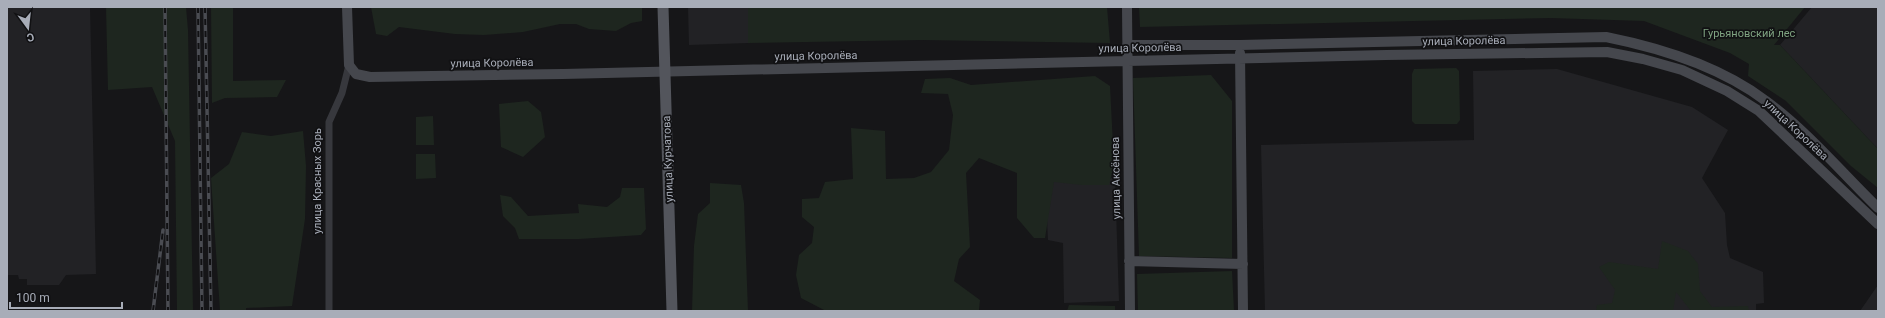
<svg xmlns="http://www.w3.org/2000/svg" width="1885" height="318" font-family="Roboto,sans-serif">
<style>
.built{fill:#222225}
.green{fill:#1e261f}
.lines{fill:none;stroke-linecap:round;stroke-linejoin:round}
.street{stroke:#37383d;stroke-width:7}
.secondary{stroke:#45474d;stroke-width:10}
.primary{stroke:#53555c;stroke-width:11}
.rail-casing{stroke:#4a4c52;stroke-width:3.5}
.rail{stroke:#111113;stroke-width:2;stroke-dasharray:6;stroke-linecap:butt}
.labels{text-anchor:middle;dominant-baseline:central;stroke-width:3.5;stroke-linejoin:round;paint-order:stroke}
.park-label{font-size:11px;fill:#7fa381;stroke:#111113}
.street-label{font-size:11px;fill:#a8adb8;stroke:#111113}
</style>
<rect width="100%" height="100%" fill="#161618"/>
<path class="built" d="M7 7H90L96 274 66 275 59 285H27V279H19L18 275H7Z
M688 7H748V43L689 45Z
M1812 7H1878V149L1780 45Z
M1557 69 1692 107 1728 130 1702 178 1725 213 1727 245 1730 258 1763 272 1764 303 1756 304V311H1265L1261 145 1474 140 1473 71Z
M1115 178 1119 301 1064 303 1063 243 1048 240 1045 180Z
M1878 285V311H1860Z"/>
<path class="green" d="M106 7H186L188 30 193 311H177L175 141 152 87 108 90Z
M211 7H233V81L286 80 277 97 225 98 212 103Z
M371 7H642V21L631 23 616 31 589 29 576 24H560L523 32 484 35 455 34 399 27 387 36 376 34Z
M748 7H1107L1110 43 922 40 748 43Z
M1139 7H1805L1774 45H1780L1878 149V188L1851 166 1786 101 1748 76 1749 64 1730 53 1644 21 1551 18 1140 27Z
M1456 68 1459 71 1460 120 1457 124H1415L1412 121V74L1414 69Z
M1211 75 1232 101V258L1139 256 1133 78Z
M1095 76 1110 86 1114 165 1109 185H1082L1054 182 1045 238H1034L1017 218V173L979 158 966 173 970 247 959 259 954 281 980 300 979 310 826 311 801 298 796 275 799 255 812 243 814 227 802 217V199L819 198 825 182 853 179 851 128 885 131 886 179 914 178 931 172 949 150 953 115 948 94 921 93 925 79 950 78 971 85Z
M528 101 541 112 545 137 523 157 501 147 499 104Z
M433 116 434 145H416V117Z
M303 131 306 166 305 219 292 306 246 308V311H220L211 178 229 164 242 132 271 136Z
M416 154H435L436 178 416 179Z
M710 183 741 185 744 203 748 311H692L694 246 698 214 710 203Z
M622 188H644L646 229 641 235 579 239H519L515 228 503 216 500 195 511 197 528 216 579 213 578 204 607 207 620 197Z
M1662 241 1688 251 1698 264 1700 291 1712 307 1748 306 1749 311H1691L1676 292 1673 311H1596L1597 305 1612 303 1615 290 1599 267 1609 262 1658 269Z
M1232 271 1234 311H1138L1137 274Z
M1069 305 1115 306V311H1067Z"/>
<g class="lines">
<path class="street" d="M329 311V122L342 93 349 65"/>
<path class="secondary" d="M347 7 349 65 356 74 370 77 563 74 1386 55 1607 52 1643 59 1682 70 1727 91 1759 111 1878 224
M1127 7 1130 311
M1127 45H1240L1606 37C1661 48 1720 66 1766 101 1807 131 1841 172 1878 208
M1240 53 1243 311
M1129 261 1243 264"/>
<path class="primary" d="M663 7 672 311"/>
<g class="rail-casing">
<path id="rail" d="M165 7 168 311
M198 7 202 311
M205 7 211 311
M153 311 163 230"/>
</g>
<use href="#rail" class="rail"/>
</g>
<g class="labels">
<g class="park-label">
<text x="1749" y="33">Гурьяновский лес</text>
</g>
<g class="street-label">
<text transform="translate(1464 41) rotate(-1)">улица Королёва</text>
<text transform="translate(1140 48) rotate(-1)">улица Королёва</text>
<text transform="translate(816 56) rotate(-1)">улица Королёва</text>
<text transform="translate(492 63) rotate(-1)">улица Королёва</text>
<text transform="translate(1796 130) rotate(43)">улица Королёва</text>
<text transform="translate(668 159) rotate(-92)">улица Курчатова</text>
<text transform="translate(1116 178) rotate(-91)">улица Аксёнова</text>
<text transform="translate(317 181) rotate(-90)">улица Красных Зорь</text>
</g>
</g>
<rect width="1885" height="318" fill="none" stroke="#a8adb8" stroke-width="16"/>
<g transform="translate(28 28) rotate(165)" stroke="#111113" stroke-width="3" paint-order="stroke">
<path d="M0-3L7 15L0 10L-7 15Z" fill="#a8adb8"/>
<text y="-6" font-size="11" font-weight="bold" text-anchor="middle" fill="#a8adb8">С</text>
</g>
<path d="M10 302v6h112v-6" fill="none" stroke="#a8adb8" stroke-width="2"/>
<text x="16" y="302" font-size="12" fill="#a8adb8" stroke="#111113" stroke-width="3" paint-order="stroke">100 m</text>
</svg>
